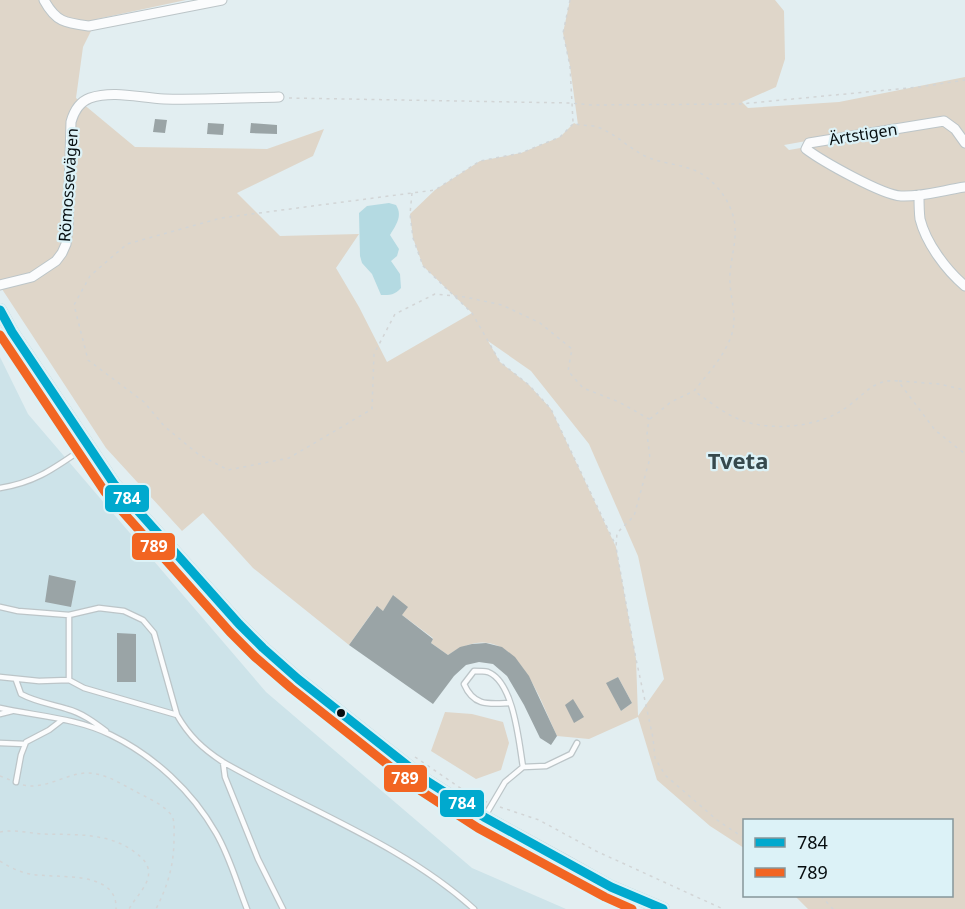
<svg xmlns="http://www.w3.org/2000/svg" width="965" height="909" font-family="'Noto Sans',sans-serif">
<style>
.built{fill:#cde3e9}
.green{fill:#dfd6c9;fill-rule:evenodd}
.water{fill:#b4dae2}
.building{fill:#9aa4a6}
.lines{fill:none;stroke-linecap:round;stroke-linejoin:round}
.lane-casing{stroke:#bcc5c8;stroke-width:7}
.street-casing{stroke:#bcc5c8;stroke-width:11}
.secondary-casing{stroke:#bcc5c8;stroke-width:14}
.path{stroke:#d2d5d6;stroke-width:1.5;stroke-dasharray:3 4.5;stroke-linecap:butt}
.lane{stroke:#fbfcfd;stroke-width:4.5}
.street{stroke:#fbfcfd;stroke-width:9}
.secondary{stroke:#fbfcfd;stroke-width:12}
.bus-1-casing{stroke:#dcf2f7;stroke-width:14}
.bus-2-casing{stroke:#dcf2f7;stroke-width:14}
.bus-1{stroke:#00a9ce;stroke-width:9}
.bus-2{stroke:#f26522;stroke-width:9}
.bus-dot{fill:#060d0f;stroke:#dcf2f7;stroke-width:2}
.labels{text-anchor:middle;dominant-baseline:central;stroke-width:4.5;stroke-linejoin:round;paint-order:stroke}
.street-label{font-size:16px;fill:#060d0f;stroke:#dcf2f7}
.district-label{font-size:22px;font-weight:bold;fill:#36494d;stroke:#dcf2f7}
.line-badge{stroke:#dcf2f7;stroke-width:2}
.badge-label{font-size:16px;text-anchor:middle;font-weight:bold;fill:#fff}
</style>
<rect width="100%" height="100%" fill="#e2eef1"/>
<path class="built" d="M0 357 28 414 266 692 472 868 566 909H0Z"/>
<path class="green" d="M0 0H186L97 19 83 47 76 98 135 147 267 149 324 129 313 156 237 193 280 236 359 234 336 268 359 307 387 362 472 313 423 266 413 238 410 214 435 190 480 161 521 153 560 137 574 123 578 125 570 66 563 33 570 0H775L784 11 785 59 776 87 742 102 748 108 839 102 965 77V909H808L795 896H952V820H744V848L710 826 657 780 638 717 589 739 557 736C536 691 512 612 448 655L431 643 433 638 402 615 394 595 383 611 376 607 349 645 253 568 203 513 182 531 106 448 0 286ZM946 116 950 122 789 150 784 145ZM488 341 531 371 589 444 638 556 664 679 638 716 636 659 616 547 551 409 529 385 500 362ZM618 677 632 703 621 711 607 683Z
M445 712 472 714 503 722 509 743 501 770 476 779 431 751Z"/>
<path class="water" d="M389 203 396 205C403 216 396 225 390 235L399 249 397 256 391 261 400 274 401 288C395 295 390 295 381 295L372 274 362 263 360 256 359 213 367 206Z"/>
<path class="building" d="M155 119 167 120 165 133 153 132Z
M208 123 224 124 223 135 207 134Z
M251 123 277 125V134L250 133Z
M49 575 76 581 71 607 45 602Z
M393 595 408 607 402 615 433 639 431 643 448 655 460 647 472 644 486 643 502 647 515 657 529 676 557 736 551 745 540 738 524 705 507 676 493 664 479 662 466 665 454 676 433 704 349 645 377 606 383 611Z
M117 633 136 634V682H117Z
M618 677 632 703 621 711 606 683Z
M573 699 584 717 574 723 565 705Z"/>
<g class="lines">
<g class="lane-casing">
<path id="lane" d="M0 488C38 482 57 466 88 445
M0 607 18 611 69 615 99 608 124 611 143 620 154 633 177 715C189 736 203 749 223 762 305 809 404 845 474 909
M69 615V680L84 688 177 715
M0 677 39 681 69 680
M16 680 21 694C36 702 51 704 67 709 82 713 94 722 106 731
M510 703C489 704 474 707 464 684L474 671C478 671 484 671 488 672 514 682 519 743 523 767
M0 708C36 716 77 718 111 735 154 756 192 791 216 833 230 857 237 884 247 909
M0 714 12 711
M0 743 25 744
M223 762 225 777 258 859 283 909
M16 782 21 755 26 742 49 730 62 720
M485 816 505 782 523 767 546 766 571 754 577 743"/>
</g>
<g class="street-casing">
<path id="street" d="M44 0C56 22 65 23 89 26L222 0
M965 143 955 129 944 121 809 143 806 149C822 161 882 195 901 196 922 197 944 190 965 187
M919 195C919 202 919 211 920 219 926 243 946 270 965 286
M0 285 32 277 56 261 62 253 66 244 68 227 71 122C74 111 79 102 90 98 114 90 140 98 164 99 202 100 241 98 279 97"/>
</g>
<g class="secondary-casing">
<path id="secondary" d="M0 310 12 332 114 484 239 624 263 648 298 679 427 781 484 817 566 862 611 887 663 909"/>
</g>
<path class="path" d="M570 0 563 33 570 66 573 122
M289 98 570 103 591 105 740 104 919 87 965 80
M412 193 410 214 413 238 423 266 472 313 500 362 529 385 551 409 616 546
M899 381 939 384 965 390
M650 419 671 402 694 391
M415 757 475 798 487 802
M0 776 10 780
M23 785C45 790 65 774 86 773 104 773 118 782 133 790 145 797 164 804 172 816 175 822 174 831 174 838 174 865 168 885 156 909
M500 807 539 820 596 851 723 909
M0 832C14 829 28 833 42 834 75 835 109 832 136 853 141 857 146 861 148 868 152 883 136 896 129 909
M744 838 717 820 665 775 655 758 653 738 636 659 616 547 617 533 634 516 650 458 647 434 649 419 619 402 583 388 568 371 572 349 540 323 502 305 465 297 435 294 395 314 374 354 372 409 289 458 228 470 198 454 164 426 144 402 88 360 74 305 90 276 127 244 221 218 435 190 480 161 521 153 560 137 574 123C582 127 591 124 600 128 617 135 630 149 647 157 661 163 677 164 691 169 712 176 729 198 734 219 738 238 731 256 730 274 729 290 734 304 734 320 734 346 710 371 694 391 709 401 724 414 741 420 773 432 820 427 847 407 865 394 875 378 898 381L935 430 965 454
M0 861C9 867 19 872 30 874 55 879 118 869 116 909
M821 896 833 909"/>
<use href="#lane" class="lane"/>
<use href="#street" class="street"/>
<use href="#secondary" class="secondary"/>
<g class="bus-1-casing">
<path id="bus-1" d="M0 310 12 332 114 484 239 624 263 648 298 679 427 781 484 817 611 887 663 909"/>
</g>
<g class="bus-2-casing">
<path id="bus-2" d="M0 335 105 492 230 632 255 657 291 688 421 791 478 828 605 897 632 909"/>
</g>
<use href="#bus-1" class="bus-1"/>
<use href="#bus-2" class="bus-2"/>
</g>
<circle class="bus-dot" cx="341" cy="713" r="5"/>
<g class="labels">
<g class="street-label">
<text transform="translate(863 134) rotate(-9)">Ärtstigen</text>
<text transform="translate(68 185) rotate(-86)">Römossevägen</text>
</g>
<g class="district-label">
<text x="738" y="460">Tveta</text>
</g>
</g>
<g class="line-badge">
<rect x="104" y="484" width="46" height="29" rx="6" fill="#00a9ce"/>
<rect x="131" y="532" width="45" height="29" rx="6" fill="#f26522"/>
<rect x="383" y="764" width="45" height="29" rx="6" fill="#f26522"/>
<rect x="439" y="789" width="46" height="29" rx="6" fill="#00a9ce"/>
</g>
<g class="badge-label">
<text x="127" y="504">784</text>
<text x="154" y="552">789</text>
<text x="405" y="784">789</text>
<text x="462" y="809">784</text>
</g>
<rect x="743" y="819" width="210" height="78" fill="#dcf2f7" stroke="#86969a" stroke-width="1.5"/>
<rect x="755" y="838" width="30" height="9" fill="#00a9ce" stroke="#86969a" stroke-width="1.5"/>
<text x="797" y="849" font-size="18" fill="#060d0f">784</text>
<rect x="755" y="868" width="30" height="9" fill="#f26522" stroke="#86969a" stroke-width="1.5"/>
<text x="797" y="879" font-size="18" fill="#060d0f">789</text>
</svg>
